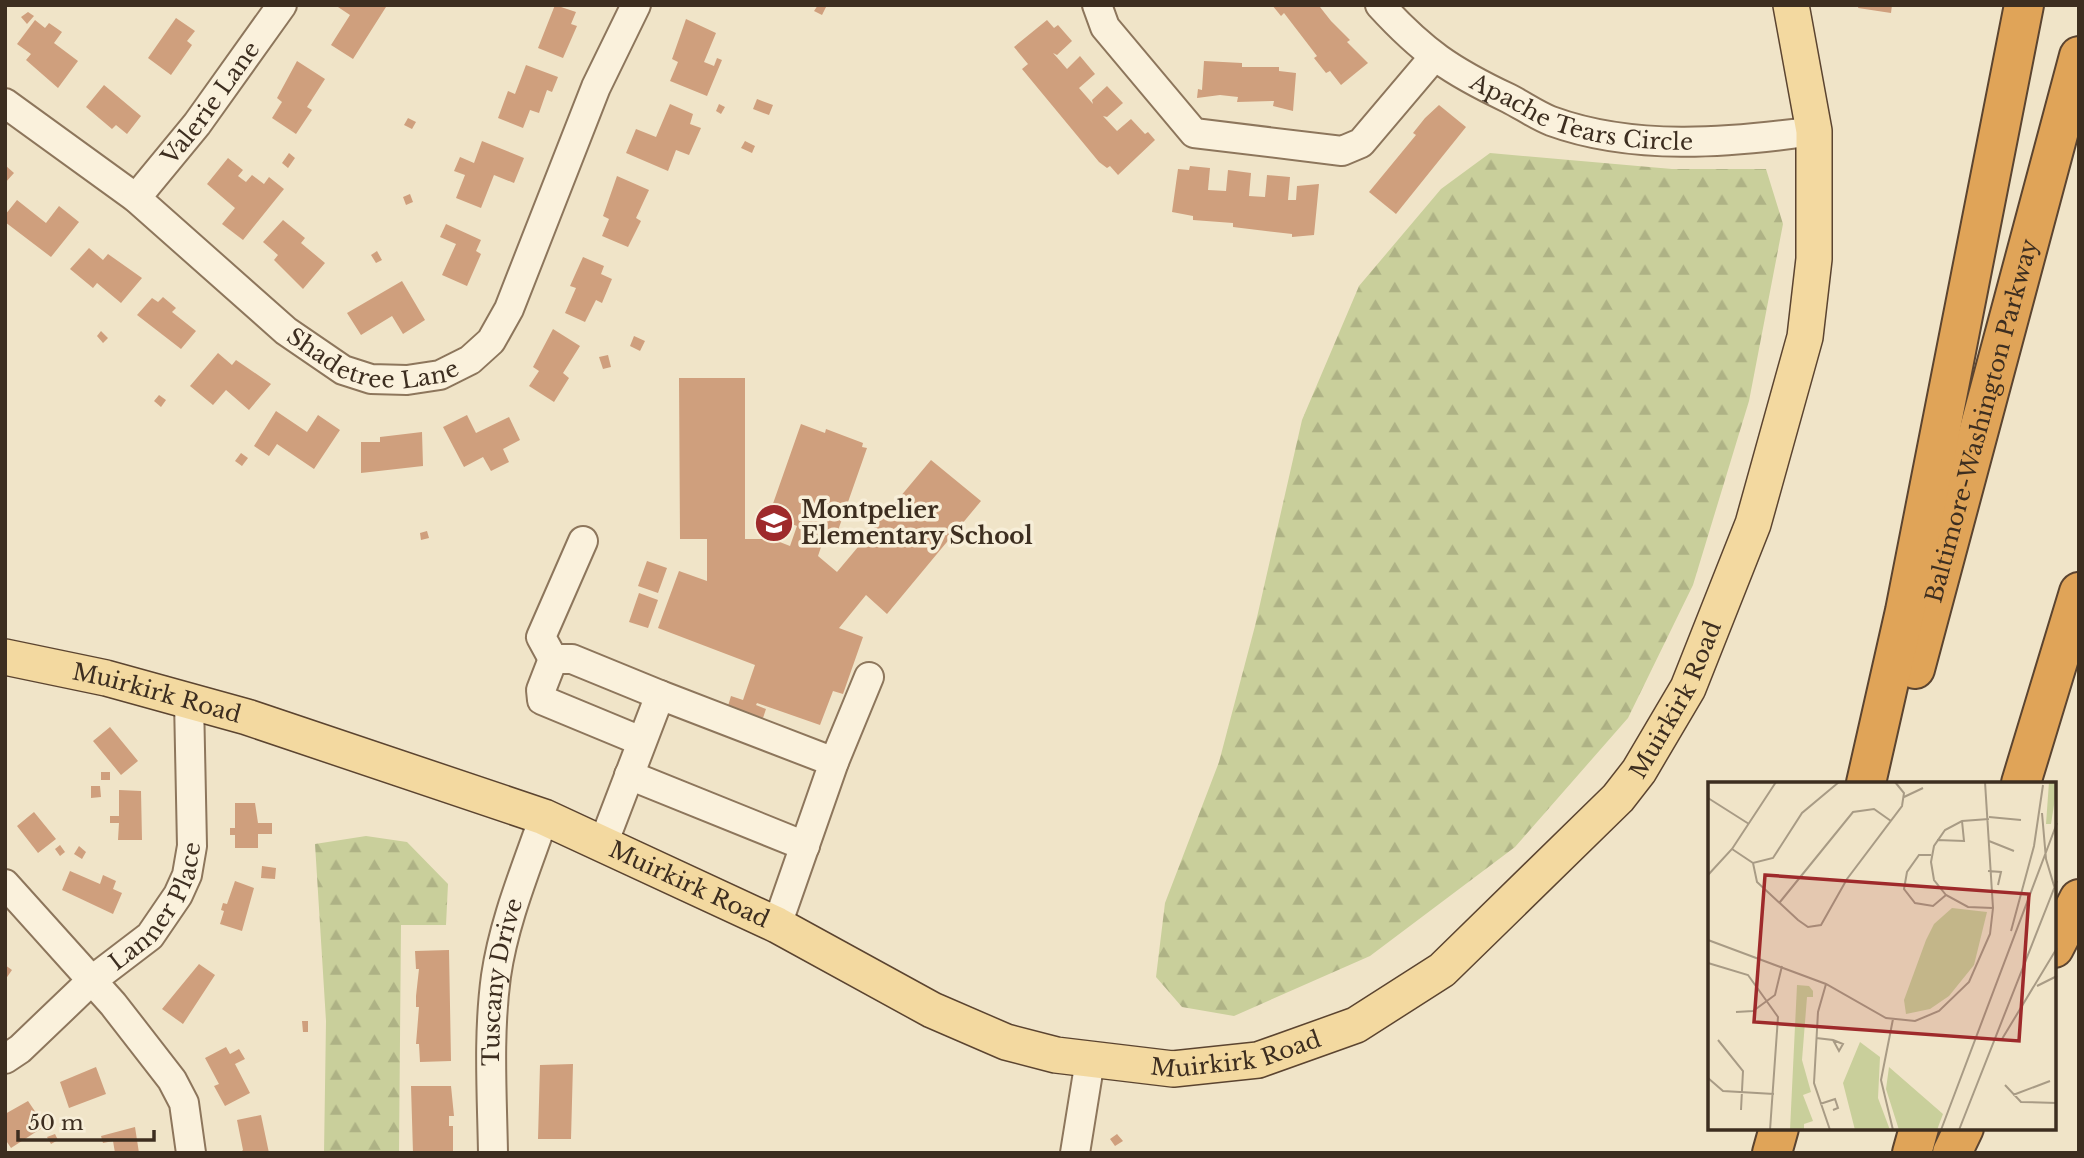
<svg xmlns="http://www.w3.org/2000/svg" width="2084" height="1158" font-family="'Libre Baskerville',serif">
<style>
.forest{fill:url(#forest-firs)}
.building{fill:#cf9f7d}
.lines{fill:none;stroke-linecap:round;stroke-linejoin:round}
.minor-casing{stroke:#8d765c;stroke-width:32}
.major-casing{stroke:#5b4430;stroke-width:38}
.highway-casing{stroke:#5b4430;stroke-width:42}
.minor{stroke:#faf1dc;stroke-width:28}
.major{stroke:#f3d9a0;stroke-width:35}
.highway{stroke:#e0a458;stroke-width:38}
.labels{text-anchor:middle;dominant-baseline:central;stroke-width:7;stroke-linejoin:round;paint-order:stroke}
.street-label{font-size:23px;fill:#3d2e20;stroke:#f7eed8}
.poi-label{font-size:23px;font-weight:bold;fill:#3d2e20;stroke:#f7eed8;text-anchor:start}
.inset-road{fill:none;stroke:#a89b85;stroke-width:2}
.view{fill:#9e2a2b;fill-opacity:0.15;stroke:#9e2a2b;stroke-width:3.5}
.inset-edge{fill:none;stroke:#3d2e20;stroke-width:3.5}
</style>
<defs>
<pattern id="forest-firs" width="22" height="20" patternUnits="userSpaceOnUse" patternTransform="scale(1.75)"><rect width="22" height="20" fill="#c9cf9b"/><path d="M5 1l3.5 6h-7zM16 11l3.5 6h-7z" fill="#aeb285"/></pattern>
</defs>
<rect width="100%" height="100%" fill="#f0e4c8"/>
<path class="forest" d="M1490 153 1672 169H1766L1783 224 1749 401 1693 585 1628 718 1515 847 1370 956 1234 1016 1182 1007 1156 977 1165 903 1219 762 1255 626 1302 420 1359 286 1441 189Z
M366 836 407 842 448 884 446 925H401L399 1153H324L326 1021 315 844Z"/>
<path class="building" d="M335 5 386 7 353 59 331 45 350 15Z
M555 5 576 12 571 24 577 26 563 58 538 48Z
M818 5H827L822 15 814 11Z
M1272 5H1322L1320 7 1331 21 1350 40 1347 42 1368 63 1341 85 1330 71 1326 73 1314 58 1317 56 1284 13 1281 16Z
M1859 5H1892L1891 13 1858 8Z
M28 12 34 16 27 24 21 17Z
M176 18 195 31 187 41 192 45 171 75 148 58Z
M686 19 716 33 704 62 714 66 717 58 722 60 707 96 670 81 678 62 672 59Z
M35 20 45 28 49 23 62 32 54 43 78 61 58 88 26 60 31 54 17 44Z
M1047 20 1054 28 1058 25 1072 41 1057 55 1053 53 1061 62 1067 69 1080 56 1095 74 1079 88 1093 104 1092 100 1107 86 1123 103 1107 117 1103 116 1117 131 1131 119 1145 134 1148 132 1155 140 1118 175 1110 166 1107 168 1099 162 1022 69 1028 64 1014 47Z
M297 61 325 79 307 107 312 110 296 134 272 118 282 102 277 98Z
M1204 61 1242 63V67H1279V71L1296 73 1293 111 1273 106 1274 101 1237 102 1238 97 1220 95 1197 98 1198 89 1202 90Z
M526 65 558 77 552 92 547 90 539 113 530 110 523 128 498 118 508 91 515 94Z
M104 85 141 116 127 134 116 125 112 129 86 107Z
M757 99 773 105 769 115 753 109Z
M670 104 693 114 690 124 701 128 689 155 676 150 668 171 626 153 636 129 656 137Z
M719 104 725 107 721 114 716 111Z
M1439 105 1466 127 1396 214 1369 192 1416 135 1413 133 1425 118Z
M408 118 416 122 412 129 404 125Z
M482 141 524 158 514 183 494 175 481 208 456 198 465 175 454 171 460 157 474 163Z
M745 141 755 146 752 153 741 148Z
M289 153 295 158 288 168 282 163Z
M228 158 243 170 238 176 246 182 252 175 264 184 269 177 284 189 243 240 222 224 235 208 207 184Z
M5 165 14 173 5 183Z
M1190 166 1210 168 1208 190 1226 191 1228 170 1251 173 1249 196 1265 197 1267 175 1290 177 1288 200H1296L1297 186 1319 184 1314 235 1292 237V234L1233 227V223L1193 220V216L1172 212 1178 169 1189 170Z
M617 176 649 190 636 218 641 221 628 247 602 236 609 219 603 216Z
M410 194 413 202 406 205 403 197Z
M17 200 46 223 59 206 79 222 51 257 5 222V215Z
M283 220 305 238 301 243 325 263 303 289 274 260 278 255 263 242Z
M446 224 481 240 476 251 481 254 467 286 442 275 456 244 440 237Z
M89 248 103 260 108 254 142 278 121 303 97 283 93 288 70 269Z
M377 251 382 260 376 263 371 255Z
M583 257 604 266 601 274 612 279 602 303 596 300 585 322 565 313 576 288 570 286Z
M402 281 425 320 403 334 392 316 361 335 347 313Z
M163 297 176 308 172 312 196 331 181 349 137 315 152 298 158 302Z
M553 329 580 346 563 373 569 378 554 402 529 386 539 371 533 367Z
M101 331 108 338 103 343 97 336Z
M634 336 645 341 640 351 630 346Z
M218 353 232 365 236 360 271 384 249 410 226 390 213 405 190 386Z
M608 355 611 367 603 369 599 357Z
M679 378H745V539H772L790 546 797 526 769 515 801 424 825 433 826 429 863 443 862 447 867 448 835 539 825 535 818 556 837 572 931 460 981 501 887 614 866 595 839 628 863 637 843 694 833 691 820 725 757 703 756 705 766 709 763 718 728 706 731 696 743 700 755 665 658 628 679 571 707 581V539H680Z
M159 395 166 400 161 407 154 401Z
M276 411 307 432 318 415 340 430 314 469 277 444 269 456 254 446Z
M467 415 476 433 509 417 520 440 503 449 509 462 491 471 483 457 464 467 443 427Z
M422 432 423 466 361 473V442H380V437Z
M241 453 248 458 242 466 235 461Z
M427 531 429 538 421 540 420 533Z
M647 561 667 568 658 593 638 586Z
M639 593 658 600 648 628 629 622Z
M110 727 138 761 121 775 93 741Z
M101 772H110V780H101Z
M91 786H100L101 797 91 798Z
M119 790 141 791 142 840H118L119 823H110V816H119Z
M235 803H255L258 823H272V834H258V848H235V835H230V828H235Z
M34 812 56 839 38 853 17 826Z
M60 845 65 852 60 856 55 849Z
M79 846 86 852 82 859 74 854Z
M262 866 276 868 275 879 261 878Z
M70 871 100 884 103 875 116 881 113 889 122 893 113 914 62 890Z
M235 881 254 888 242 931 220 924 224 911 221 910 223 903 227 904Z
M449 950 451 1061 420 1062 419 1044H416L419 1007H416V996L419 969H416L415 951Z
M199 964 215 975 183 1024 162 1009Z
M5 965 12 970 5 980Z
M302 1021H308V1032H303Z
M226 1047 230 1054 239 1049 245 1059 235 1064 250 1093 225 1106 214 1086 219 1084 205 1058Z
M573 1064 571 1139H538L540 1065Z
M96 1067 106 1094 69 1108 60 1082Z
M411 1086H451L454 1116H449V1126H453V1153H413Z
M28 1101 45 1126 11 1148 5 1139V1114Z
M261 1115 269 1153H240L243 1150 237 1120Z
M135 1127 139 1153H115L113 1141 103 1143 101 1136Z
M55 1134 58 1140 51 1144 47 1137Z
M1117 1134 1123 1141 1115 1146 1110 1139Z"/>
<g class="lines">
<g class="minor-casing">
<g id="minor">
<path d="M1097 5 1105 27 1194 133 1342 151 1361 143 1433 58"/>
<path id="s1" d="M1380 5C1423 52 1451 71 1508 98 1522 105 1536 115 1551 121 1633 151 1729 143 1814 131"/>
<path id="s2" d="M5 103 136 198 286 331 343 370 371 379 407 380 440 375 470 360 491 341 509 309 596 87 636 5"/>
<path id="s3" d="M136 198 197 124 282 5"/>
<path d="M553 659 541 637 583 541"/>
<path d="M641 741 542 700 541 690 553 659H572L660 695"/>
<path d="M834 762 869 677"/>
<path d="M629 775 805 846"/>
<path d="M603 844 660 695 834 762 777 925"/>
<path d="M5 884 113 1004 172 1080 184 1103 191 1153"/>
<path id="s4" d="M5 1059 20 1049 91 981 150 936 178 895 187 875 192 846 189 700"/>
<path id="s5" d="M493 1153C492 1094 488 1035 496 976 504 921 526 869 544 817"/>
<path d="M1075 1153 1090 1060"/>
</g>
</g>
<g class="major-casing">
<g id="major">
<path id="s6" d="M5 657 106 678 247 717 544 817 777 925 932 1010 1006 1042 1056 1055 1173 1069 1258 1060 1356 1025 1442 970 1618 798 1639 771 1688 688 1753 524 1805 337 1814 259V131L1791 5"/>
</g>
</g>
<g class="highway-casing">
<g id="highway">
<path id="s7" d="M1915 669 2079 56"/>
<path d="M1866 783 1905 611 2024 5"/>
<path d="M2021 783 2079 592"/>
<path d="M2054 948 2079 899"/>
<path d="M1772 1153 1779 1128"/>
<path d="M1912 1153 1919 1128"/>
<path d="M1952 1153 1964 1128"/>
</g>
</g>
<use href="#minor" class="minor"/>
<use href="#major" class="major"/>
<use href="#highway" class="highway"/>
</g>
<defs>
<g id="school-disc" transform="scale(2.0125)"><circle r="9.5" fill="#9e2a2b" stroke="#f7eed8"/><path d="M0-5L7-2L0 1L-7-2ZM-4 1L0 2.5L4 1V4Q0 6-4 4Z" fill="#fff"/></g>
</defs>
<g fill-rule="evenodd">
<use href="#school-disc" x="774" y="523"/>
</g>
<g class="labels">
<g class="street-label">
<text stroke="none"><textPath href="#s3" startOffset="121">Valerie Lane</textPath></text>
<text stroke="none"><textPath href="#s1" startOffset="236">Apache Tears Circle</textPath></text>
<text stroke="none"><textPath href="#s2" startOffset="458">Shadetree Lane</textPath></text>
<text stroke="none"><textPath href="#s7" startOffset="257">Baltimore-Washington Parkway</textPath></text>
<text stroke="none"><textPath href="#s6" startOffset="156">Muirkirk Road</textPath></text>
<text stroke="none"><textPath href="#s6" startOffset="1899">Muirkirk Road</textPath></text>
<text stroke="none"><textPath href="#s6" startOffset="723">Muirkirk Road</textPath></text>
<text stroke="none"><textPath href="#s4" startOffset="219">Lanner Place</textPath></text>
<text stroke="none"><textPath href="#s5" startOffset="172">Tuscany Drive</textPath></text>
<text stroke="none"><textPath href="#s6" startOffset="1311">Muirkirk Road</textPath></text>
</g>
<g class="poi-label">
<text x="801" y="510">Montpelier<tspan x="801" dy="26">Elementary School</tspan></text>
</g>
</g>
<g transform="translate(1708 782)">
<rect width="348" height="348" fill="#f0e4c8"/>
<path d="M341 0H348V10L343 42H338ZM244 126 279 130 266 183 241 214 222 227 198 232 196 218 218 158 226 142ZM89 203 101 204 105 209V215H99L94 278 103 310 95 313 105 339 96 342V348H82ZM152 260 172 275 170 316 182 348H147L135 301ZM181 285 235 332 229 348H191L178 307Z" fill="#c9cf9b"/>
<path class="inset-road" d="M196 15 215 6M0 16 41 42M334 31 338 77 347 107M281 35 313 38M281 37 254 39 237 48 226 64 223 80 226 98 238 113 260 125 285 126M229 58 256 59 254 39M281 59 306 69M24 67 45 81 65 76 94 31 131 0M223 73H211L199 90 196 107 207 121 225 124 238 113M45 81 49 100 90 138 100 145 113 143 139 97 194 24 196 11 187 0M280 89 293 90 290 103M0 93 24 67 68 0M72 120 145 30 166 27 183 39M303 149 326 64 335 3M0 158 118 202 178 236 207 239 231 229 261 200 282 152 285 126 277 0M0 181 40 193 70 235 62 348M118 202 110 230 106 301 122 348M329 204 349 194M28 230 45 229 67 213 74 184M185 237 173 298 185 348M108 256 125 258 131 269 135 262 125 258M294 257 349 166M10 258 35 289 33 328M0 296 15 309 66 312M297 303 313 320 349 321M305 313 342 299M112 322 127 317 130 326 125 328M233 348 349 41M251 348 349 99"/>
<path class="view" d="M57 93 321 112 311 259 46 240Z"/>
<rect width="348" height="348" class="inset-edge"/>
</g>
<rect width="2084" height="1158" fill="none" stroke="#3d2e20" stroke-width="14"/>
<path d="M18 1130v10h136v-10" fill="none" stroke="#3d2e20" stroke-width="3.5"/>
<text x="28" y="1130" font-size="21" fill="#3d2e20" stroke="#f7eed8" stroke-width="5" paint-order="stroke">50 m</text>
</svg>
